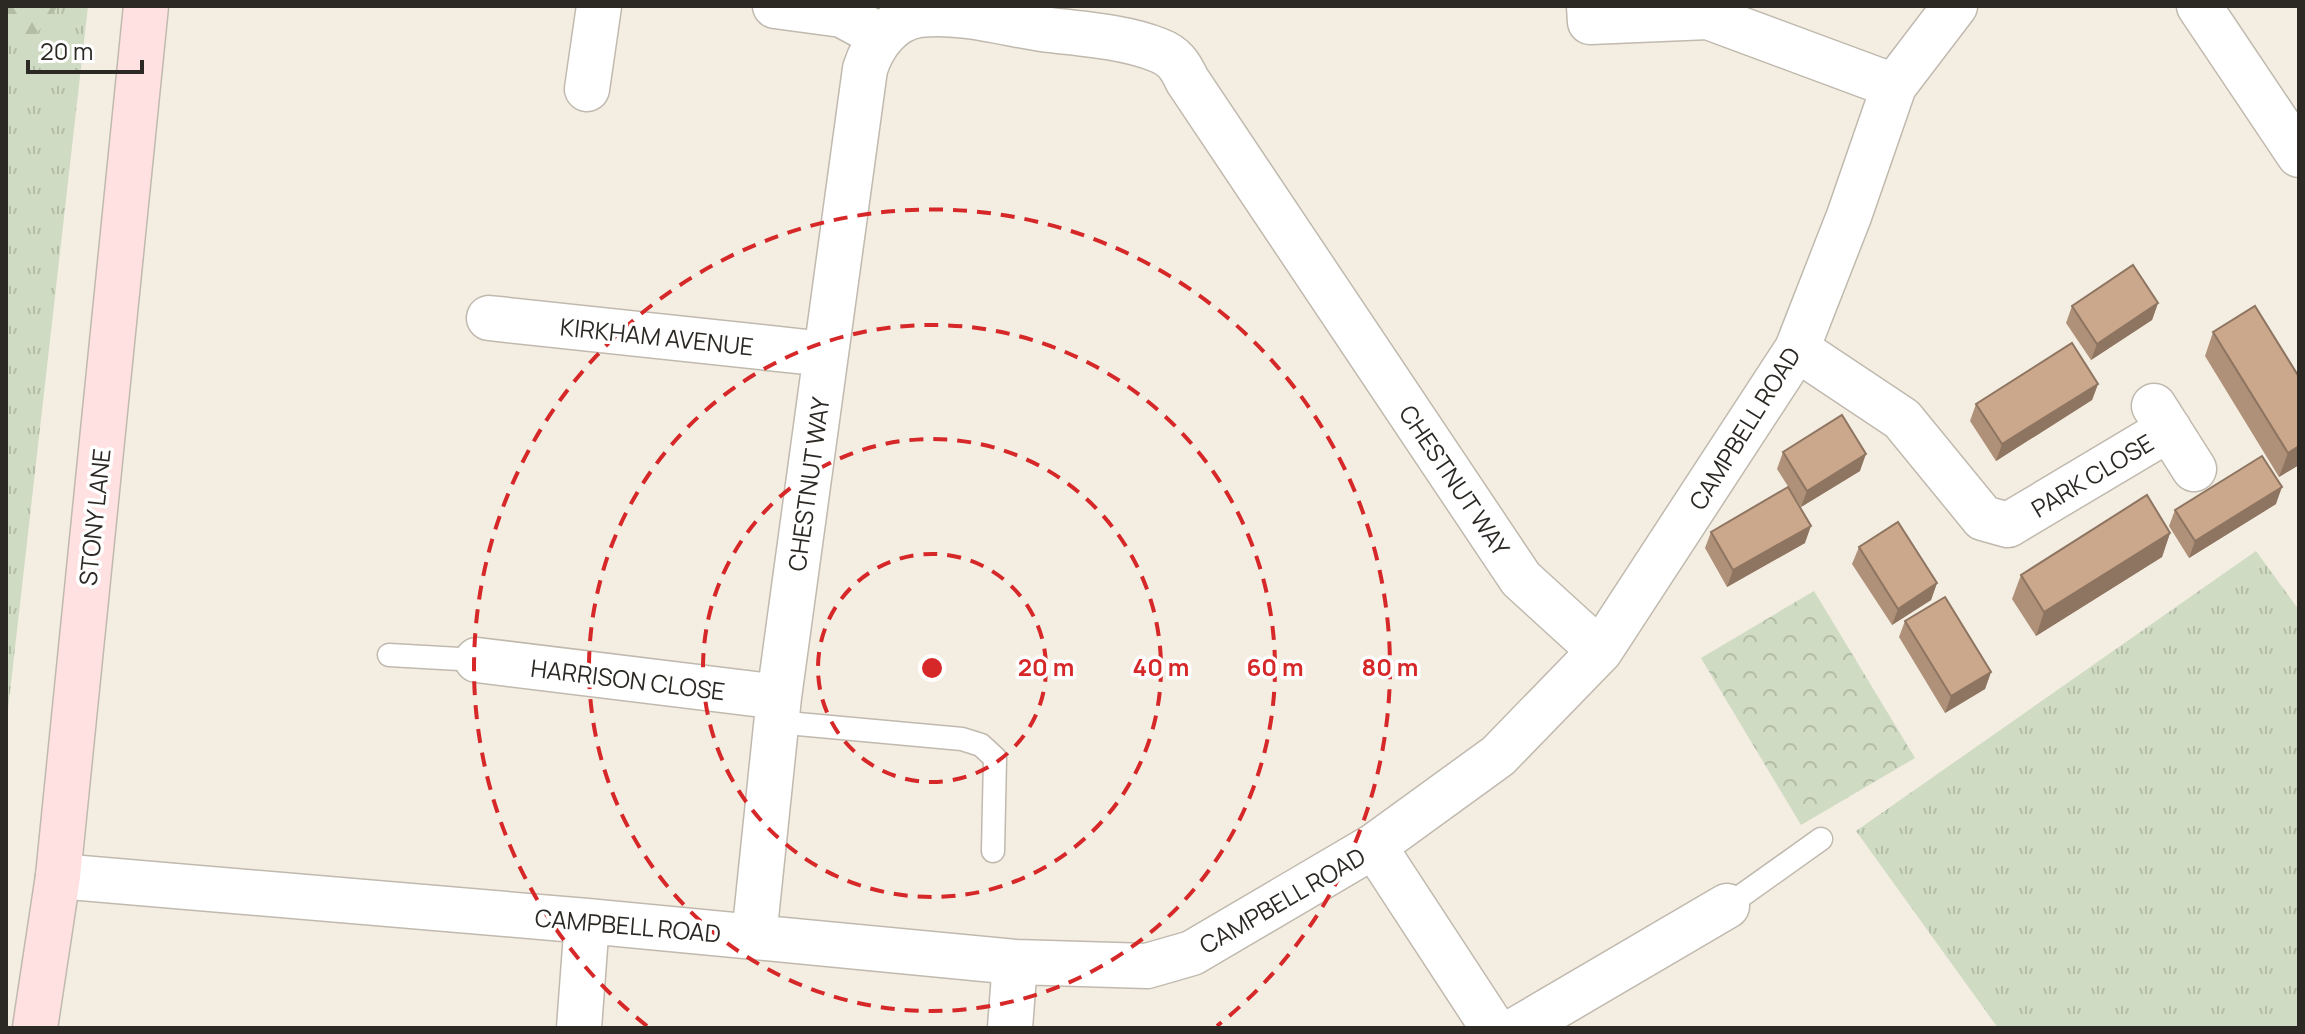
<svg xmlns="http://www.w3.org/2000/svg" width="2305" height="1034" font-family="Manrope,sans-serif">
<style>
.grass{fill:url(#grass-tufts)}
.forest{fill:url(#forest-firs)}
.park{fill:url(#park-crowns)}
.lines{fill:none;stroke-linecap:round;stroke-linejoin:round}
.lane-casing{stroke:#c0b9ae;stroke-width:25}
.street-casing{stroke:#c0b9ae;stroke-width:47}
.secondary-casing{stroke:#c0b9ae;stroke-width:47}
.lane{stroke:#fff;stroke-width:22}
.street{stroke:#fff;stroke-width:44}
.secondary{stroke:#ffe1e1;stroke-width:44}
.wall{fill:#af9078}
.shaded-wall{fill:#8e7561}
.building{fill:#cba78b;stroke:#8e7561;stroke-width:2}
.ring{fill:none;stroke:#d62828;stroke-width:4;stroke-dasharray:14 10}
.labels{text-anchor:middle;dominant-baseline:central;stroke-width:7;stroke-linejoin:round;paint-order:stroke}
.street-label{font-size:24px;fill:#2c2925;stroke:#fff}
.centre{fill:#d62828;stroke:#fff;stroke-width:4}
.ring-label{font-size:24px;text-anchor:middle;font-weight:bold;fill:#d62828;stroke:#fff;stroke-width:7;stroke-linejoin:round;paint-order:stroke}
</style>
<defs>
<pattern id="grass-tufts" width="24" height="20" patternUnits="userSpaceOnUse" patternTransform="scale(2)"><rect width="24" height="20" fill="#cfdbc2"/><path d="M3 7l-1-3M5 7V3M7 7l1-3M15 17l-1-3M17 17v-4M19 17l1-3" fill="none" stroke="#b2bca7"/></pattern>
<pattern id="forest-firs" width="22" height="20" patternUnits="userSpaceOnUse" patternTransform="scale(2)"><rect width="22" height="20" fill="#cfdbc2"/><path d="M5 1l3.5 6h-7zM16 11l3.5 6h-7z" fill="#b2bca7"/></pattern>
<pattern id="park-crowns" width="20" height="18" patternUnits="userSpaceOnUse" patternTransform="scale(2)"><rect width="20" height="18" fill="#cfdbc2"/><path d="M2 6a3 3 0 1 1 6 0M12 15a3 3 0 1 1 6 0" fill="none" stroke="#b2bca7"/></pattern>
</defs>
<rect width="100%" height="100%" fill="#f4ede2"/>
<path class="grass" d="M6 6H88L6 727Z
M2256 551 2299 610V1028H1998L1856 831Z"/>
<path class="forest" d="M6 6H58L33 38 6 29Z"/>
<path class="park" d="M1814 591 1915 758 1801 825 1701 658Z"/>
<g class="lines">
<g class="lane-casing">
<path id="lane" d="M389 655 477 660
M776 722 962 739 981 745 995 758 993 851
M1727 906 1821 839"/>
</g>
<g class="street-casing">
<path id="street" d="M775 6 842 15 881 36
M1589 6 1590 22 1708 17 1894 86
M2199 6 2299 155
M587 89 599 6
M489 318 825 354
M1797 349 1902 419 1983 518 2008 525 2169 429
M2154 406 2194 469
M477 660 779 697
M1374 846 1493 1028
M58 876 587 921 1015 962 1147 966 1192 953 1374 846 1498 756 1600 651 1797 349 1849 216 1894 86 1955 6
M754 937 779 697 865 69C873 44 891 19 919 15 959 10 1003 23 1042 29 1080 34 1123 36 1158 50 1174 56 1180 65 1187 80L1521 579 1600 651
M579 1028 587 921
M1010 1028 1015 962
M1519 1028 1727 906"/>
</g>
<g class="secondary-casing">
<path id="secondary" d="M35 1028 58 876 146 6"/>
</g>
<use href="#lane" class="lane"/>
<use href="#street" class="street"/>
<use href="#secondary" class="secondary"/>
</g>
<path class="wall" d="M2158 303 2152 320 2091 360 2066 323 2072 306Z
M2213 332 2299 377V465L2279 477 2205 356Z
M2098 384 2092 400 1996 461 1970 421 1976 404Z
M1783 452 1860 471 1801 507 1777 469Z
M2276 504 2189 558 2169 526 2175 510Z
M1711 532 1805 543 1727 587 1705 548Z
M2170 533 2162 557 2036 636 2012 599 2021 575Z
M1859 547 1937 583 1931 600 1892 625 1852 564Z
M1905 621 1991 672 1985 689 1945 713 1899 637Z"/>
<path class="shaded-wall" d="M2158 303 2152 320 2091 360 2097 344Z
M2098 384 2092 400 1996 461 2002 444Z
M2299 446V465L2279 477 2288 453Z
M1866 454 1860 471 1801 507 1807 491Z
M2282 487 2276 504 2189 558 2195 541Z
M1811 526 1805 543 1727 587 1733 570Z
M2170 533 2162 557 2036 636 2044 612Z
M1937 583 1931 600 1892 625 1898 609Z
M1991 672 1985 689 1945 713 1951 696Z"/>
<path class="building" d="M2133 265 2158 303 2097 344 2072 306Z
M2255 306 2299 377V446L2288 453 2213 332Z
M2072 343 2098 384 2002 444 1976 404Z
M1842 415 1866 454 1807 491 1783 452Z
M2262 456 2282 487 2195 541 2175 510Z
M1788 487 1811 526 1733 570 1711 532Z
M2147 495 2170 533 2044 612 2021 575Z
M1898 522 1937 583 1898 609 1859 547Z
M1945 597 1991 672 1951 696 1905 621Z"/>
<g class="ring">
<circle cx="932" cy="668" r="114"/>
<circle cx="932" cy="668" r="229"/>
<circle cx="932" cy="668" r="343"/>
<path d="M647 1026A458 458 0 1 1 1217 1026"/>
</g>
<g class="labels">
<g class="street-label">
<text transform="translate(657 336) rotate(6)">KIRKHAM AVENUE</text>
<text transform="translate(1744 428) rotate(-58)">CAMPBELL ROAD</text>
<text transform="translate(2092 475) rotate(-31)">PARK CLOSE</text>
<text transform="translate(1455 480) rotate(56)">CHESTNUT WAY</text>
<text transform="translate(808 484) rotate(-82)">CHESTNUT WAY</text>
<text transform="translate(94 517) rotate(-84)">STONY LANE</text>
<text transform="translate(628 679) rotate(7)">HARRISON CLOSE</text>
<text transform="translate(1282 900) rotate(-30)">CAMPBELL ROAD</text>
<text transform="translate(628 925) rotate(5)">CAMPBELL ROAD</text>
</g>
</g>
<circle cx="932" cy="668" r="12" class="centre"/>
<g class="ring-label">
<text x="1046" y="676">20 m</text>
<text x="1161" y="676">40 m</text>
<text x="1275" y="676">60 m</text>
<text x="1390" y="676">80 m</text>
</g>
<rect width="2305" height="1034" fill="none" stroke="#2c2925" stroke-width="16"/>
<path d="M28 60v12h114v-12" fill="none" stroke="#2c2925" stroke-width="4"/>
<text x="40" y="60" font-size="24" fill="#2c2925" stroke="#ffffff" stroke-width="6" paint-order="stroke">20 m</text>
</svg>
